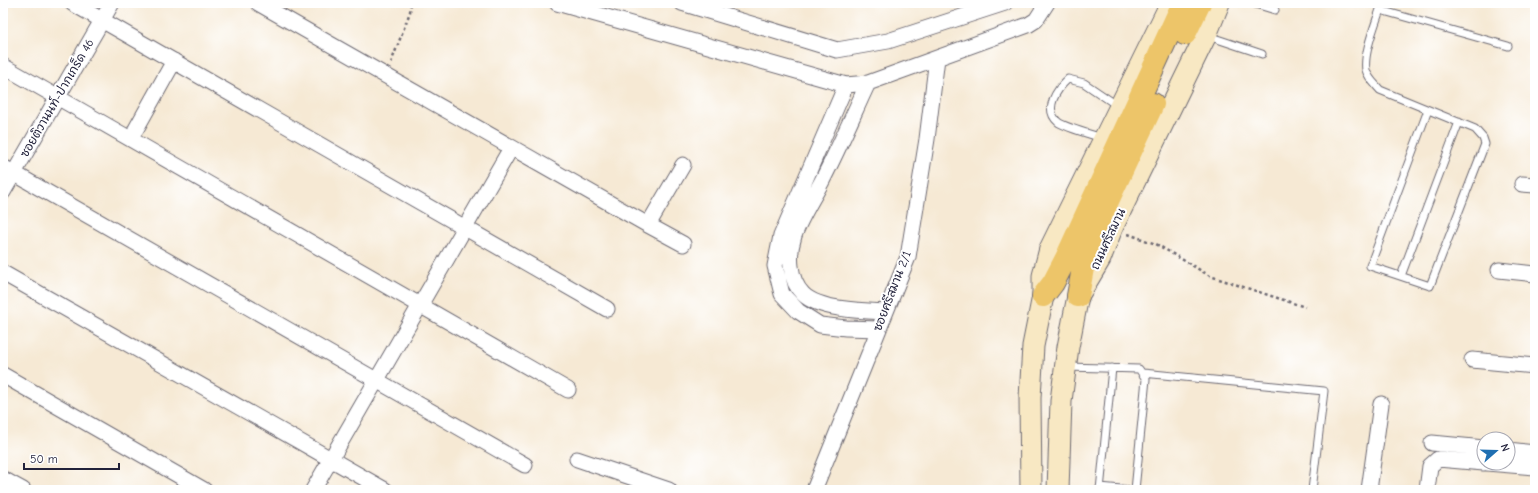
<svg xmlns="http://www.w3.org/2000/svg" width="1538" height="493" font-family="'Comic Neue','Playpen Sans Thai',sans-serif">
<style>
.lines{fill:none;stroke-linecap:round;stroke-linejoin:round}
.lane-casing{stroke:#6c6871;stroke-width:9}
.street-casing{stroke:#6c6871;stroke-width:17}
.secondary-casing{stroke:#6c6871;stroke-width:23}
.primary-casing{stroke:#6c6871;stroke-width:24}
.path{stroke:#6c6871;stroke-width:2.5;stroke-dasharray:3 3;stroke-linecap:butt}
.lane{stroke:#fff;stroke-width:7}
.street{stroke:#fff;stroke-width:15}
.secondary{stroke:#f8e8c3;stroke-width:21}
.primary{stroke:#edc569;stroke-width:22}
.labels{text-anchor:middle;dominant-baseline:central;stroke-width:4;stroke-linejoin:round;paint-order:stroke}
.street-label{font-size:12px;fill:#22223b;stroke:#fff}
</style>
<rect width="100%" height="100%" fill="#fff"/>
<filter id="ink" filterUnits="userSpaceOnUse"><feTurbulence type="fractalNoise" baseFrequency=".025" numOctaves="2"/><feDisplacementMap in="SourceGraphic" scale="8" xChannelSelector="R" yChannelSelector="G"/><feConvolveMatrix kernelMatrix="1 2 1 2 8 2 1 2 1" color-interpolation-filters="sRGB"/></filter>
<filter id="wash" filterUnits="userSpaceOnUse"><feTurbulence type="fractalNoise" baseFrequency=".012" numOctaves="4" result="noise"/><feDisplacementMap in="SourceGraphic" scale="16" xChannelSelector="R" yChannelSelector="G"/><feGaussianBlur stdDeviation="0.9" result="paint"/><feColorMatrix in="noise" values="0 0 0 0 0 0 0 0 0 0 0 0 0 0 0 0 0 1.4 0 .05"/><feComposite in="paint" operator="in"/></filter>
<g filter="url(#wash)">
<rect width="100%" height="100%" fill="#f6e9d4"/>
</g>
<g filter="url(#ink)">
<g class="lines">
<g class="lane-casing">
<path id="lane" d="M1252 3 1275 10
M1382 3C1377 21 1363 52 1366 70 1368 78 1375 84 1380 90L1475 129 1483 138 1485 144 1430 286 1370 266 1428 110
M1380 10 1508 46
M1208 36 1262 54
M1102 138C1093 135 1064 127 1058 122 1043 109 1057 89 1068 79L1084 83 1118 106
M1401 276 1459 122
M1067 367 1139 369 1146 379 1135 490
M1143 373 1324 391 1312 490
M1100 487 1132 490
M1100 490 1112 368"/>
</g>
<g class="street-casing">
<path id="street" d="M72 3 607 309
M258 3 648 225 683 244
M557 3 846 85 868 83 1028 25 1036 20 1047 3
M682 3 837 50 888 41 1005 3
M3 66 568 390
M868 83C853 115 839 148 823 179 814 197 800 218 794 236 788 254 789 280 803 294 819 310 863 311 885 312
M846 85 781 236 775 266 782 294 798 311 820 325 846 328 878 329
M136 129 174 61
M3 167 525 465
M1522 184 1535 185
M3 192 112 3
M648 225 683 165
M1499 270 1535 274
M3 273 385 490
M1472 360 1535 366
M3 375 204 490
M1432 443 1484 448
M1508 450 1535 453
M577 459 669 490
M1487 463 1535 467
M3 479 23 490
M313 490 511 148
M814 490 908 257 927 139 937 58
M1369 490 1381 404
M1427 490 1430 466 1438 459 1484 463"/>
</g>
<g class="secondary-casing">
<path id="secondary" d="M1031 490 1030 398 1033 346 1043 296V276L1050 249 1171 3
M1058 490 1061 401 1068 347 1078 296 1100 259 1112 228 1206 35 1219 3"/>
</g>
<g class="primary-casing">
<path id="primary" d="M1185 34 1200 3
M1043 296 1053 283 1066 258 1183 3
M1078 296 1087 246 1153 104"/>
</g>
<path class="path" d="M391 63 410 12 411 3
M1128 234 1156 244 1210 276 1305 307"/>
<use href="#lane" class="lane"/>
<use href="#street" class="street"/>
<use href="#secondary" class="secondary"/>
<use href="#primary" class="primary"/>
</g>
</g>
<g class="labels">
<g class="street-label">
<text transform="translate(57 98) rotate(-60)">ซอยติวานนท์-ปากเกร็ด 46</text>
<text transform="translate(1108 239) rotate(-65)">ถนนศรีสมาน</text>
<text transform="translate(892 291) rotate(-69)">ซอยศรีสมาน 2/1</text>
</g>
</g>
<rect width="1538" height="493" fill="none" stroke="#fff" stroke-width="16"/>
<g transform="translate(1496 451) rotate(70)"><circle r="19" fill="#ffffff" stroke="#a7a7b1"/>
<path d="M0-3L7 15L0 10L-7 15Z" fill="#1f6fb2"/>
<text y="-6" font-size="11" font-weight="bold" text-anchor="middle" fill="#22223b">N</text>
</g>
<path d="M24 463v6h95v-6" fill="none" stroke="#22223b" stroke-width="2"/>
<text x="30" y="463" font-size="12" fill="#22223b" stroke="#ffffff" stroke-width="3" paint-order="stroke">50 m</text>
</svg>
